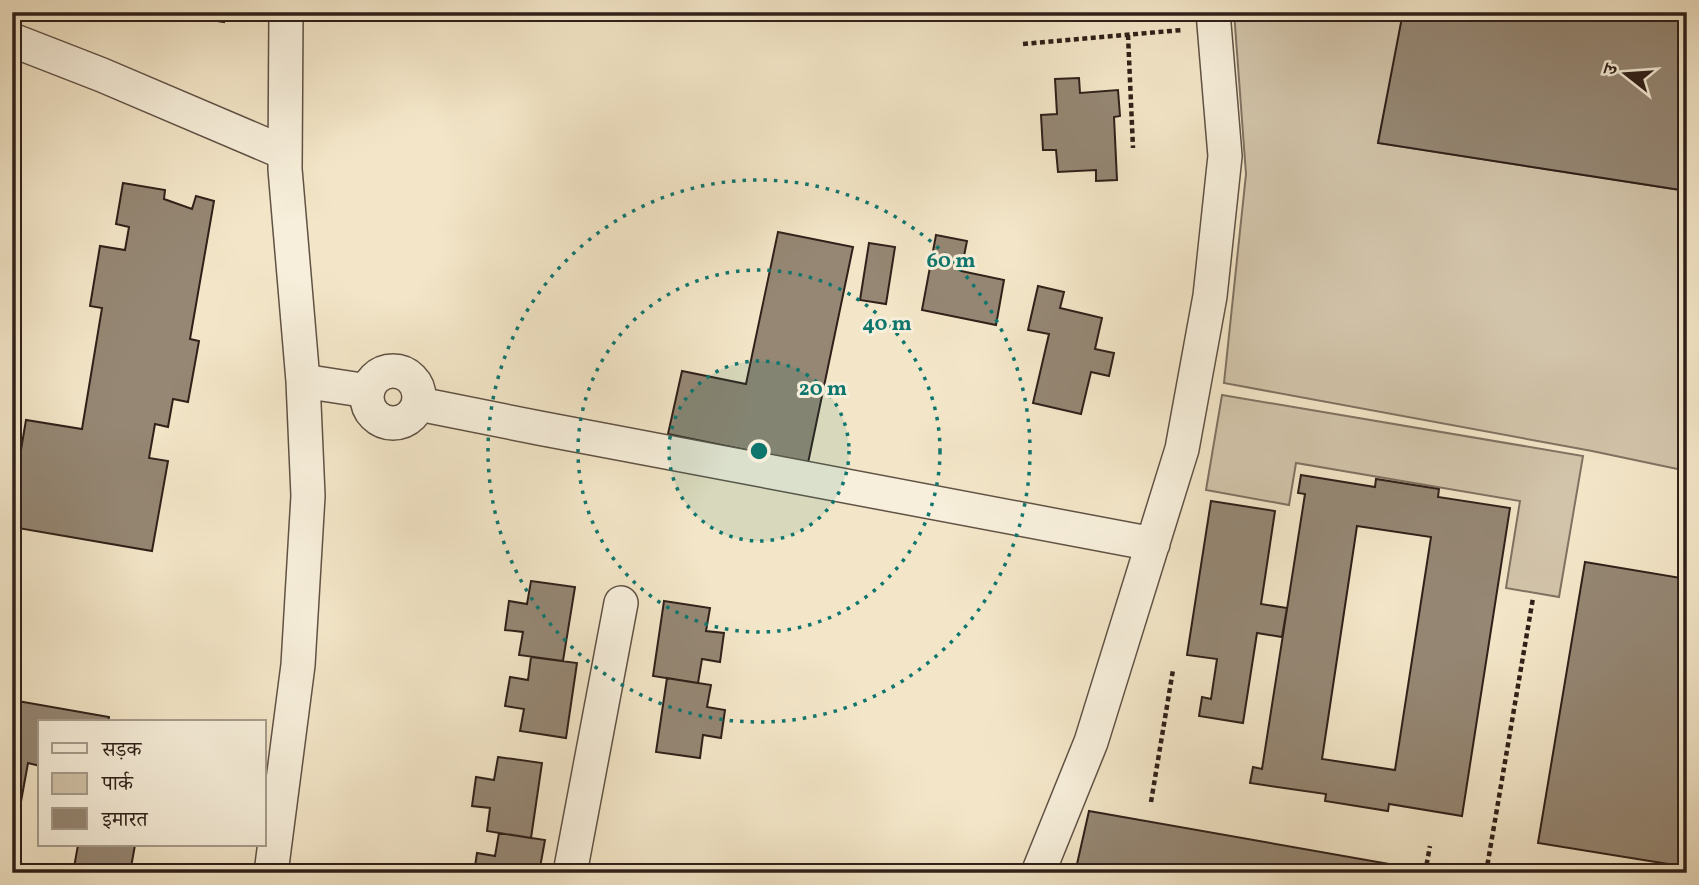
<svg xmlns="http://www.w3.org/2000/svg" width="1699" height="885" font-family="Vollkorn,'Noto Serif Devanagari',serif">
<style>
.green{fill:#d2c4aa;stroke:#807262;stroke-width:2}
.building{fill:#958774;stroke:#2f2019;stroke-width:2;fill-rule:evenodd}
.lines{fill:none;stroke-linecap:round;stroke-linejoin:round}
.minor-casing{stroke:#605245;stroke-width:36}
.path{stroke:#2f2019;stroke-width:4.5;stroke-dasharray:5 3.5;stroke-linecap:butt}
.minor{stroke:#f7efdb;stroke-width:33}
.ring{fill:none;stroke:#0f766e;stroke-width:3.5;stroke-dasharray:3.5 7}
.centre{fill:#0f766e;stroke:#f7efdb;stroke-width:3.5}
.ring-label{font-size:21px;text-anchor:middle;font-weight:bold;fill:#0f766e;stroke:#f7efdb;stroke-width:6;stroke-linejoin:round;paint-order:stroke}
</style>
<rect width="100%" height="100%" fill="#f3e6c8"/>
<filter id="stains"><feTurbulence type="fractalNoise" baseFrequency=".00286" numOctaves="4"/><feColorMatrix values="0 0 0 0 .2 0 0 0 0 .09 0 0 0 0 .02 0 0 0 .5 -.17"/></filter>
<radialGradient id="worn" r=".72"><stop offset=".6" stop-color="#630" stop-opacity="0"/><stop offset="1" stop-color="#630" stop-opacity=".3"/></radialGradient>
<path class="green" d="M1234 12H1405L1378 143 1687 191V471L1592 451 1224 383 1246 174Z
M1222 395 1583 456 1559 597 1506 588 1520 501 1296 463 1289 505 1206 490Z"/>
<path class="building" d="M187 12H226L224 22 186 16Z
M1403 12H1687V191L1378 143Z
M1079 78 1080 93 1118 90 1120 116 1114 117 1117 180 1096 181V170L1058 172 1056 150H1043L1041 115 1057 114 1055 79Z
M123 183 165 190 164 199 192 209 196 196 214 201 190 339 199 341 188 402 173 399 168 427 155 424 149 458 168 461 152 551 12 527V503L26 420 82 429 102 308 90 306 100 246 125 250 129 227 116 224Z
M778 232 853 247 808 463 668 434 682 371 746 384Z
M936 235 967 241 961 271 1004 280 996 325 922 310Z
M869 243 895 247 886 304 860 300Z
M1038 286 1064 292 1060 308 1102 318 1095 349 1114 353 1109 376 1091 372 1081 414 1033 403 1049 334 1028 330Z
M1301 475 1375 487 1376 479 1439 489 1438 497 1510 508 1462 816 1389 804 1388 811 1325 801 1326 794 1250 783 1253 767 1262 769 1305 494 1298 493ZM1357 526 1431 537 1395 770 1322 759Z
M1211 501 1275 511 1261 604 1287 608 1282 637 1257 633 1243 723 1199 716 1202 697 1211 699 1217 659 1187 655Z
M1585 562 1687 579V867L1538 843Z
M531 581 575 587 563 661 519 655 523 632 505 630 509 601 527 604Z
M664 601 710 608 706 631 724 633 720 662 702 659 698 683 653 676Z
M531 657 577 663 566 738 520 731 524 709 505 706 510 677 528 680Z
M667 678 711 685 707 707 725 710 721 738 703 735 700 758 656 752Z
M12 700 109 717 108 722H40V766L28 763 12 851Z
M498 757 542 763 531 838 487 831 490 808 472 806 476 777 494 780Z
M1089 811 1440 873H1075Z
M499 833 545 840 539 873H474L477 853 495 856Z
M78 845H135L130 873H73Z
M1387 866 1405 869V873H1386Z"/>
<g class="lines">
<g class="minor-casing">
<path id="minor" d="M12 40 102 75 285 153
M367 397a26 26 0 1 1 52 0a26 26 0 1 1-52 0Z
M303 381 368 391
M419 404 539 428 1153 544
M271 873 298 665 308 496 303 381 285 169 286 12
M570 873 621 603
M1038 873 1091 742 1182 449 1210 296 1225 156 1213 12"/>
</g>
<path class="path" d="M1128 35 1133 148
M1023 44 1182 30
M1151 802 1173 670
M1425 873 1430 846
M1486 873 1533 598"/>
<use href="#minor" class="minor"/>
</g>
<circle cx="759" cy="451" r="90" fill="#0f766e" fill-opacity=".12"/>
<g class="ring">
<circle cx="759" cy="451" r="90"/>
<circle cx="759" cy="451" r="181"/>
<circle cx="759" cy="451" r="271"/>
</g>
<circle cx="759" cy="451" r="10" class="centre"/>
<g class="ring-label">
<text x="951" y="267">60 m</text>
<text x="887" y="330">40 m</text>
<text x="823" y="395">20 m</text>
</g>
<rect width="1699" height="885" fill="none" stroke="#f3e6c8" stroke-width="42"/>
<rect x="14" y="14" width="1671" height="857" fill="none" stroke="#2f2019" stroke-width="3.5"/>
<rect x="21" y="21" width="1657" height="843" fill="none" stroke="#2f2019" stroke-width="2"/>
<rect x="38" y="720" width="228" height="126" fill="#f7efdb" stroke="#a79c8d" stroke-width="2"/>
<rect x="52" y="743" width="35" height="10" fill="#f7efdb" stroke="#a79c8d" stroke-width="2"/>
<text x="102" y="756" font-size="21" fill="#2f2019">सड़क</text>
<rect x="52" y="773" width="35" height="21" fill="#d2c4aa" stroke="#a79c8d" stroke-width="2"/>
<text x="102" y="790" font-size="21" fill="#2f2019">पार्क</text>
<rect x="52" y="808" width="35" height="21" fill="#958774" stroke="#a79c8d" stroke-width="2"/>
<text x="102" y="826" font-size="21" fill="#2f2019">इमारत</text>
<g transform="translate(1626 74) rotate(287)" stroke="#f7efdb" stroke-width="5" paint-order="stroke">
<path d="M0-5L12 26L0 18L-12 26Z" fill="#2f2019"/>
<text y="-10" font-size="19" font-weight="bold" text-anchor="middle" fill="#2f2019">उ</text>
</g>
<rect width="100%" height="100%" filter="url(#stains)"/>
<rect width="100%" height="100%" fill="url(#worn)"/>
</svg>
